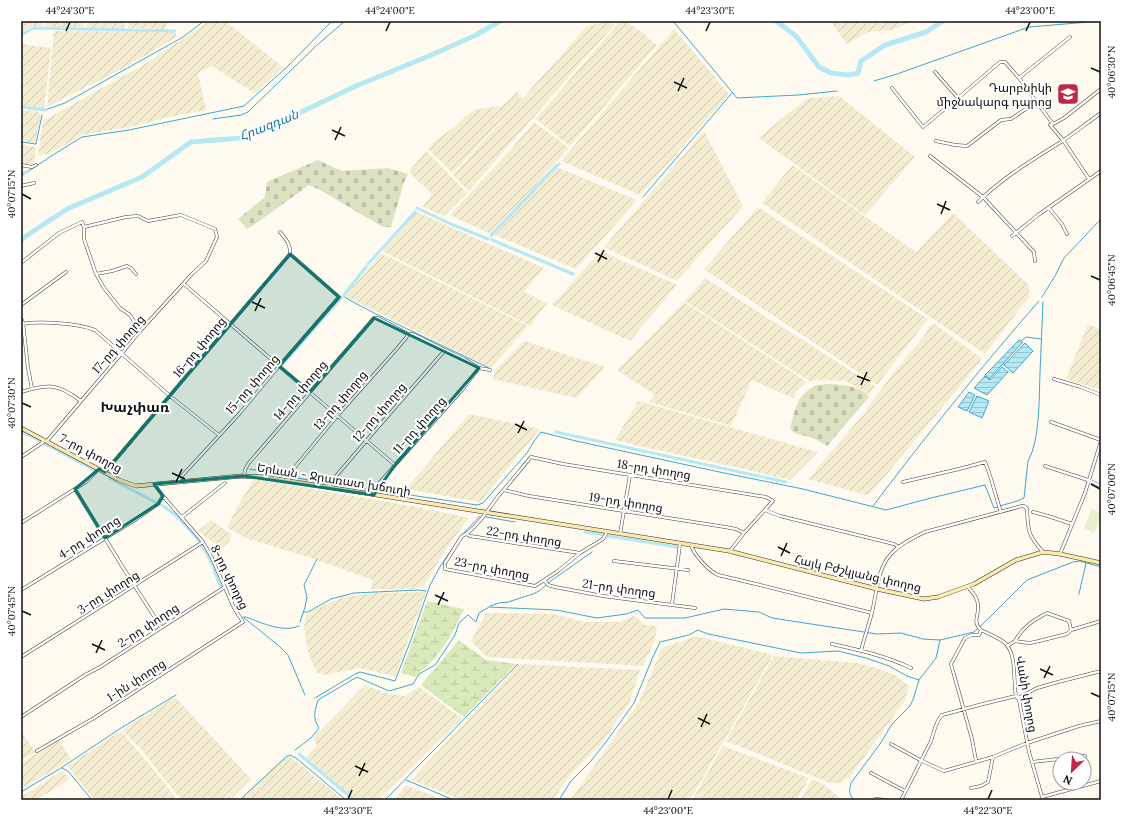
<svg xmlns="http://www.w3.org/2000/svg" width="1122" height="821" font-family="Lora,'Noto Sans Armenian',serif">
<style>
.farmland{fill:url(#farmland-furrows)}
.wetland{fill:url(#wetland-marsh)}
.cemetery{fill:url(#cemetery-stones)}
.pitch{fill:#e9f0cc}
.water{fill:url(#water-rules);stroke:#3ea8cb}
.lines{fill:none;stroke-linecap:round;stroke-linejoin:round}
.stream{stroke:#3ea8cb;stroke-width:1}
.canal{stroke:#b6e7f5;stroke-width:3}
.river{stroke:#b6e7f5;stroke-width:5}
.street-casing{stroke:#424242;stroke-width:3.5}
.secondary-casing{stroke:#313131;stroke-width:4.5}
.street{stroke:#fff;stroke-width:2.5}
.secondary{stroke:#fde8ad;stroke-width:3.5}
.marked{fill:#0f766e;fill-opacity:0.2;stroke:#0f766e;stroke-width:3;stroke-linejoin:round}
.ticks{fill:none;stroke:#0f0f0f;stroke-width:1.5}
.labels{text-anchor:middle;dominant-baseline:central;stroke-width:4;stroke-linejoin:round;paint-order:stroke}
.poi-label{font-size:12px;fill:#0f0f0f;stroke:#fff;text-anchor:end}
.street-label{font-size:12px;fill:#0f0f0f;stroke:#fff}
.water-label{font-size:13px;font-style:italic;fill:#19799f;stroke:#fff}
.quarter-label{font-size:14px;font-weight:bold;fill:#0f0f0f;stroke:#fff}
.neatline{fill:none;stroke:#0f0f0f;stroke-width:1.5}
.ticks-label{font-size:10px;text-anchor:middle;fill:#0f0f0f}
</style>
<defs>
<pattern id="farmland-furrows" width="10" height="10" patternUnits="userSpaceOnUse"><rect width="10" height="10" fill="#f4ecd1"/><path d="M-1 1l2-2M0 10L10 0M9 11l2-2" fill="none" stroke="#d0c9b2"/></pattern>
<pattern id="wetland-marsh" width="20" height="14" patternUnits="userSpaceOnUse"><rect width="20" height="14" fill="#d9e9ba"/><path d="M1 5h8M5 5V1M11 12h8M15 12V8" fill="none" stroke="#b9c79f"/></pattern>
<pattern id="cemetery-stones" width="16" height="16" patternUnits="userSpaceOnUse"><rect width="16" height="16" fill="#dbe1c1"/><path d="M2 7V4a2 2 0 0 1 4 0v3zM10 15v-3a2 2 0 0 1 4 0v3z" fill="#bbc0a5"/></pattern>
<pattern id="water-rules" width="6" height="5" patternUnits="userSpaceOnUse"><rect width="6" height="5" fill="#b6e7f5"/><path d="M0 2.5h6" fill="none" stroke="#9bc5d1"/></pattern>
</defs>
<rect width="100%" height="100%" fill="#fffaf0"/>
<path class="farmland" d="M21 21H44L43 26H32L21 33Z
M47 21H85L83 27H46Z
M88 21H126L124 28H86Z
M129 21H167L165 29 128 28Z
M209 21H225L283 67 255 94 212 66 198 73 206 110 170 117 125 128 82 135 49 154 38 155 43 121 145 64Z
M620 21H625L643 33 657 45 570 146 536 119Z
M830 21H912L894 30 868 32 847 44Z
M603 22 615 24 469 191 453 175 506 116 493 129 453 173 428 149 437 139 449 131 467 115 476 109 502 106 517 92 522 98 514 108 586 27Z
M674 29 729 94 640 195 561 161Z
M54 31 175 32 177 37 122 69 47 107Z
M21 44 51 48 44 109 21 106Z
M839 96 915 157 865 215 759 138 787 114 809 98Z
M21 110 37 111 41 115 35 143 21 142Z
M534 122 569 148 491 234 450 215 513 147Z
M704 131 743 206 677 281 604 247Z
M21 145 36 147 34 165 21 164Z
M426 151 467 193 444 216 423 207 432 194 409 172Z
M792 165 916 252 953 213 1029 285V297L985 354 762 203Z
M556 167 637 200 576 269 495 235Z
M758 207 928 319 877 385 704 269Z
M417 212 544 268 524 292 547 303 530 326 382 251Z
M601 251 677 285 630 341 552 305Z
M381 253 528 326 491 368 345 296Z
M705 278 779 325 875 386 869 394 845 381 815 380 811 382 685 301Z
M684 302 807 382 796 392 793 398 752 380 731 426 649 402 655 395 617 370Z
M935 324 981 358 980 362 872 492 866 495 808 479 861 417 893 373 924 336 929 325Z
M1088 324 1101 330V390L1066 379Z
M524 341 605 367 577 398 493 379 495 370Z
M638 401 818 452 790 480 722 464 652 449 615 440Z
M469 414 540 429 480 502 406 489Z
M254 479 418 507 469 518 450 543 424 585 416 589H371L373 580 311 558 246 538 227 528 237 507Z
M211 520 232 535 229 542 221 548 198 531Z
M426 592 395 676 359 668 325 675 317 673 309 656 304 628 306 615 318 608 343 597 372 593Z
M486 613 554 614 584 622H620L634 616 645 625 657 626 655 640 643 666 487 657 471 641Z
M696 636 773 655 690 800H570L639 702 662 648Z
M774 656 856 663 876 668 895 675 909 686 905 700 852 774 841 783H830L726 741Z
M520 664 640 670 629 704 600 745 570 775 553 800H462L411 780Z
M365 685 386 693 405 696 419 687 462 718 379 800H356L305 759 317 745 313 738Z
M175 697 251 779 230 800H181L141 749 122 730Z
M21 731 36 752 21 761Z
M121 731 163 781 177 800H95L67 766Z
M59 740 71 759 25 787 21 782V763Z
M723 746 809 778 797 800H692Z
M287 755 306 769 343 800H239Z
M62 771 70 779 36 800H21V797Z
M812 779 823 784 843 800H800Z
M406 785 444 800H394Z"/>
<path class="wetland" d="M427 601 464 609 450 637 435 658 415 677 401 673Z
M459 640 486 660 516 664 464 717 421 685Z"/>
<path class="cemetery" d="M318 160 342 171 388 168 408 174 404 182 391 227H383L320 190 309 185 254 225 247 229 238 219 265 197 267 182Z
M830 384C841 384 863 387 869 397L827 446 813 438 794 433 790 428 795 410 800 398 808 390 816 385Z"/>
<path class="pitch" d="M1092 509 1101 513V517L1094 533 1084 528Z"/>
<path class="water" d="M1019 340 1022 341V343L989 379 985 375Z
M1025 343 1033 351 1013 373 1004 365Z
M1002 367 1008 372 987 395 974 388 985 376 990 380Z
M969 392 975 395 967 411 958 407Z
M977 396 989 401 982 418 969 412Z"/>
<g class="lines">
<path class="stream" d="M673 21 737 98 798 95 837 91
M874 81 897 74 1029 27 1101 21
M45 110 65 103 183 37 204 21
M213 119 241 115 248 112 316 46 345 21
M21 142 36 144 42 115
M21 176 56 153 82 137 129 130 244 106 288 66 332 21
M643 197 732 93
M343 296 353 302 376 314 489 368
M1042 297 1055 276 1064 258 1101 219
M1022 340 1026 337 1041 339
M250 469 324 483 373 490
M377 490 477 505 483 503 527 453 534 441 541 432 576 441 724 473 803 489 886 510 931 498 985 485 994 508 998 507
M873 506C926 436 981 367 1039 301
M1000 506 1017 501 1024 498 1028 461C1040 440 1039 398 1040 373 1041 349 1042 326 1043 302
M486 517 515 522
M462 535 480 516
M548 583 592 552
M1079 594 1086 563
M490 606 499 603 508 602 533 594 539 591 546 585
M303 612H308L331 599 354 593 418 590 426 591
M243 617 279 646 288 655 305 695
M244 617H246C262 623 283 633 299 626
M300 622 305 607 307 597 304 585 317 559
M315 698 355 674 360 672 395 681 412 637 430 585 441 565 459 539
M295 750 311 738 319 728C312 717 315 711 318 700L357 677 389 691 413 684 419 674 435 665 455 635 459 623 468 615 476 622 479 613 489 607 556 610 597 618 626 614 638 610 645 618H685L724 609 759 612 772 618 877 634 901 633 923 639 940 640 974 632 990 617 1027 580 1073 562 1080 561 1101 567
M62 768 68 771 92 800
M406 780 454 800
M21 792 61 768 121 728 176 695
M242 800 244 796 286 757 290 755 296 758 346 800
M385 800 518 664
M559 800 571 781 590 762 606 742 634 703 652 659 660 642 689 635 698 630 708 634 801 653 838 651 866 658 889 666 907 676 919 680
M854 800C849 795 849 790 851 783L880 744 892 724 909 707 913 700 919 680 936 658 940 640"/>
<path class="canal" d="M332 22 333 21
M21 35 33 28 175 31
M21 107 45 110
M21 173 27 172
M417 208 451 224 488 239
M491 236 555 167 559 164
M492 240 573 274
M368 264 415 212
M281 366 343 296 366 267
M21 431 40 441
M556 432 786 482
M45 444 94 470
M109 478 157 503
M160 504C176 513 188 528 200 542
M585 532 604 535
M608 536 678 547
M202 546C207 554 213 563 215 572 217 578 218 582 221 587
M299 754 354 800"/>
<path class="river" d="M776 21 796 36 819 67 831 73 848 75 858 73 861 61 885 45 926 32 943 21
M21 241 23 238 67 209 142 177 191 142 241 138 280 122 356 86 429 56 476 35 500 21"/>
<g class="street-casing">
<path id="street" d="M935 72 958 98
M1019 78 1070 37
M892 88 923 127 958 98 1000 62H1005L1019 78 1053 124 1064 118 1101 89
M1053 124 1050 125 1063 140 1089 179
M936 141 955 145 967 146 1001 120 1011 119 1036 102
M930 156 983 197 1034 252 1035 261
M21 165 32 167 36 165
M21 186 34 183
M978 202C1002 178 1032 160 1061 142 1074 133 1087 123 1101 113
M1049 208 1062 224 1067 234
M1012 236 1038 215 1101 171
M21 263 59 233 82 222 84 227
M96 274 112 271 127 266 131 268 136 274
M184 284 279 366 395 465
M21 305 66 272
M21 318 23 323 28 368 32 389
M21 324C41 321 77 323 95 330L170 396 219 435
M1054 379 1081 387 1101 395
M21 392C49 384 57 383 81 401
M1051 422 1101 440
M47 441 122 353 140 331 192 274 206 261 217 237 215 229 181 215 148 221 138 216 126 217 84 227V239L96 274 104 288 120 308 130 315 140 331
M21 457 42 443 44 440
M1045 466 1088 480 1101 486
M105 472 290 254C291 245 286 239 280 232
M244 476 245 470 248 464 374 318H378L408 334H413L445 350 464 359 479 368 490 370
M288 481 290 473 337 416 394 352 406 338 408 334
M178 482 180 478 240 413 279 366 339 297 290 254
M903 482 959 469 985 462C992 478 995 495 1001 512
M328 488 331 482 366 441 445 350
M75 489 122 566 161 627
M504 490 529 496 725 527 736 529 744 533
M374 495 375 488 395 465 462 390 479 368
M765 510 780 516 894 544 899 547
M1033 512 1048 516 1072 524
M182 517 225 483
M21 523 86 482 99 469
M607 532 603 539 580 553 558 571 535 586 445 569V563L462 536C475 531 490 507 499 495 510 483 520 470 531 457L563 464 766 497 773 501 744 533 730 551
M466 534 470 536 580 553
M620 534 630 475
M691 545C694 555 709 571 718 575L756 584 872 613
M1060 554 1085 493 1101 441
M614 561 688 570
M544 580 548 585 555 587 603 596 695 608
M968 587C973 593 978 598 978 606 979 616 972 622 981 630 987 633 1002 639 1006 644 1017 656 1013 682 1016 696L1019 700 1029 752 1043 800
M21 590 135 520 158 504 163 496
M672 604 680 544
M1015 641C1024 626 1032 621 1047 613L1069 621 1071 630
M832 644C859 650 886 656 911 668
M1007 646 1015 641 1029 643 1035 642 1067 634 1071 630 1101 621
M861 651C864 638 869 625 872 612 877 593 877 569 891 554 900 544 913 538 925 532L1022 506H1024L1027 509C1028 532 1028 535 1043 552
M21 657 203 542
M21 717 85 675 100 667 225 587
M891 744 922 761 944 771 993 757 1027 743 1079 726 1101 721
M37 751 94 718 243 622 234 608 211 556 203 542 163 496 154 484
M976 761 972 739 951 664 965 638 972 635H979L981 630
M1032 762 1085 756
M871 773 905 791
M971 788 981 786 988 782 993 757
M1042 797 1101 781
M874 800 875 799 887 800
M901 800C911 781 921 761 931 741 934 733 935 722 942 715L983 704 1016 696 1020 697 1037 688 1058 682 1101 671"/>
</g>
<g class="secondary-casing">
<path id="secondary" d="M21 428 119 480 136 486 241 476 264 477 729 551 877 589 924 599 938 597 974 584 1016 560 1043 552 1060 554 1101 563"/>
</g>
<use href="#street" class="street"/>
<use href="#secondary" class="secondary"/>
</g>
<path class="marked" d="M290 254 339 297 279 366 310 392 374 318 479 368 395 465 374 495 244 476 154 484 163 496 158 504 105 538 75 489 99 469 105 472Z"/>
<path class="ticks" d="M66 31 70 22M386 31 390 22M706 31 710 22M1026 31 1030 22M1091 68 1100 72M674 82 687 88M678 91 684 78M332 130 345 136M335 140 341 127M22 194 31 199M937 204 950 210M941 214 946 201M595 253 607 259M598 262 604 250M1091 276 1100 280M252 302 265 308M255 311 261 298M857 376 870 381M861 385 867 372M22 403 31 407M515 424 527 430M518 433 524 421M172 473 185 479M176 482 182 469M1091 484 1100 489M778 547 790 553M781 556 787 543M435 595 448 601M438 605 444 592M22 611 31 615M92 644 105 650M96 653 102 640M1040 669 1053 675M1044 678 1050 666M1091 693 1100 697M698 718 710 724M701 727 707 714M355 766 368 772M359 776 365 763M348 799 352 790M668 799 672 790M988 799 992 790"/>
<defs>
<g id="school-square" transform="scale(1.15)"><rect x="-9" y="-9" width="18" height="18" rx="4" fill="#bd2846" stroke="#fff"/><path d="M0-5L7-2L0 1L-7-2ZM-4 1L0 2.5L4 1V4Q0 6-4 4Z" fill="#fff"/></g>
</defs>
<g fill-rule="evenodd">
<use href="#school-square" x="1068" y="94"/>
</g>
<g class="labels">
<g class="poi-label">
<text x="1052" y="87">Դարբնիկի<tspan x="1052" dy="14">միջնակարգ դպրոց</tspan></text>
</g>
<g class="street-label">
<text transform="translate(118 344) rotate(-49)">17-րդ փողոց</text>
<text transform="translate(199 347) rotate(-50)">16-րդ փողոց</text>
<text transform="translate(252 384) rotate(-49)">15-րդ փողոց</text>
<text transform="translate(300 390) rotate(-49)">14-րդ փողոց</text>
<text transform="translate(340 400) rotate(-49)">13-րդ փողոց</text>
<text transform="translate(379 412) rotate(-49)">12-րդ փողոց</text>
<text transform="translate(419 425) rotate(-48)">11-րդ փողոց</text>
<text transform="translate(91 453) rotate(28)">7-րդ փողոց</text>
<text transform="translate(654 469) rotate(9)">18-րդ փողոց</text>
<text transform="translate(334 479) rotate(9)">Երևան - Ջրառատ խճուղի</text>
<text transform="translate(626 502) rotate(9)">19-րդ փողոց</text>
<text transform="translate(524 536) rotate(9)">22-րդ փողոց</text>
<text transform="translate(89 537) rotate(-32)">4-րդ փողոց</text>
<text transform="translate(492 568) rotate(11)">23-րդ փողոց</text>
<text transform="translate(858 573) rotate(13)">Հայկ Բժշկյանց փողոց</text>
<text transform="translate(230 577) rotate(64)">8-րդ փողոց</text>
<text transform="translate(619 588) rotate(8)">21-րդ փողոց</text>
<text transform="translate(108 592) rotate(-32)">3-րդ փողոց</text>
<text transform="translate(148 625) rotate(-33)">2-րդ փողոց</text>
<text transform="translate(136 680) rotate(-33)">1-ին փողոց</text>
<text transform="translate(1027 694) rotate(80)">Վանի փողոց</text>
</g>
<g class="water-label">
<text transform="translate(269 125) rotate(-22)">Հրազդան</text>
</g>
<g class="quarter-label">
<text x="135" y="407">Խաչփառ</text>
</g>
</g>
<rect width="1122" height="821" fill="none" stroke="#ffffff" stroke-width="44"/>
<g transform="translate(1072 771) rotate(205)"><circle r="19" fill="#ffffff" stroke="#9f9f9f"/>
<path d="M0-3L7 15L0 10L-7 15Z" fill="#bd2846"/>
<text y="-6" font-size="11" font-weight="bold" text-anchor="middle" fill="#0f0f0f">N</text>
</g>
<rect x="22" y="22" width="1078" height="777" class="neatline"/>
<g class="ticks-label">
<text x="70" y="14">44°24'30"E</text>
<text x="390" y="14">44°24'00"E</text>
<text x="710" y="14">44°23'30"E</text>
<text x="1030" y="14">44°23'00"E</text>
<text transform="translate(1111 72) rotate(-90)" y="4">40°06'30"N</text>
<text transform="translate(11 194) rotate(-90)" y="4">40°07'15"N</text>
<text transform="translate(1111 280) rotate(-90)" y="4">40°06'45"N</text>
<text transform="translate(11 403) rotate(-90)" y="4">40°07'30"N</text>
<text transform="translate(1111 489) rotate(-90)" y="4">40°07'00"N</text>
<text transform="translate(11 611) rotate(-90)" y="4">40°07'45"N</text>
<text transform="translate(1111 697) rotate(-90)" y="4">40°07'15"N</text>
<text x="348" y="814">44°23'30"E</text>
<text x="668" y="814">44°23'00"E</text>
<text x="988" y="814">44°22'30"E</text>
</g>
</svg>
